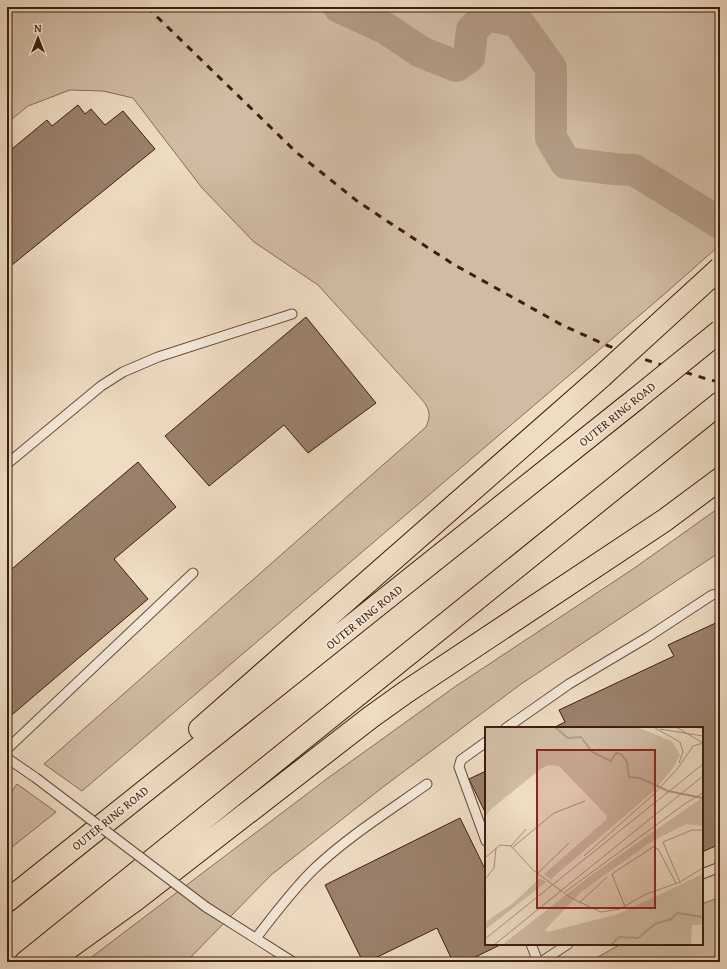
<svg xmlns="http://www.w3.org/2000/svg" width="727" height="969" font-family="'Gentium Book Plus',serif">
<style>
.green{fill:#d0bca4;stroke:#886c59}
.lines{fill:none;stroke-linecap:round;stroke-linejoin:round}
.river{stroke:#b29b85;stroke-width:32}
.building{fill:#9a806c;stroke:#3f1d0e}
.service-casing{stroke:#6b4d3b;stroke-width:11}
.motorway-casing{stroke:#3f1d0e;stroke-width:24}
.service{stroke:#f4e8d8;stroke-width:9}
.motorway{stroke:#eedcc3;stroke-width:22}
.rail{stroke:#3f1d0e;stroke-width:3;stroke-dasharray:7 7;stroke-linecap:butt}
.service-bridge-casing{stroke:#6b4d3b;stroke-width:11;stroke-linecap:butt}
.motorway-bridge-casing{stroke:#3f1d0e;stroke-width:24;stroke-linecap:butt}
.service-bridge{stroke:#f4e8d8;stroke-width:9}
.motorway-bridge{stroke:#eedcc3;stroke-width:22}
.labels{text-anchor:middle;dominant-baseline:central;stroke-width:4;stroke-linejoin:round;paint-order:stroke}
.street-label{font-size:12px;fill:#3f1d0e;stroke:#f4e8d8}
.inset-river{fill:none;stroke:#b29b85;stroke-width:2}
.inset-road{fill:none;stroke:#a8907b;stroke-width:1}
.view{fill:#8f2418;fill-opacity:0.15;stroke:#8f2418;stroke-width:2}
.inset-edge{fill:none;stroke:#3f1d0e;stroke-width:2}
</style>
<rect width="100%" height="100%" fill="#eedcc3"/>
<filter id="stains"><feTurbulence type="fractalNoise" baseFrequency=".005" numOctaves="4"/><feColorMatrix values="0 0 0 0 .2 0 0 0 0 .09 0 0 0 0 .02 0 0 0 .5 -.17"/></filter>
<radialGradient id="worn" r=".72"><stop offset=".6" stop-color="#630" stop-opacity="0"/><stop offset="1" stop-color="#630" stop-opacity=".3"/></radialGradient>
<path class="green" d="M7 7H720V245L661 297 82 791 44 764 426 427C433 412 427 405 417 394L318 285 254 242 202 188 133 98 103 91 70 90 28 106 7 123Z
M720 507V552L521 684 383 787 271 875 186 962H85L328 778 456 686 633 569Z
M17 784 56 812 7 851V798Z
M720 897V962H589L621 944H702V904Z"/>
<g class="lines">
<path class="river" d="M339 7 385 28 421 52 456 66 469 57 472 30 487 15 518 22 551 68V138L566 163 614 169 634 170 720 223"/>
</g>
<path class="building" d="M78 105 85 114 91 109 105 125 123 111 155 149 7 269V153L47 120 52 126Z
M306 317 376 403 308 453 284 425 209 486 165 436Z
M138 462 176 507 114 559 148 599 7 719V573Z
M720 621V844L702 852V728H553L565 722 559 710 674 656 668 645Z
M486 771V814L469 779Z
M460 818 486 871V944H502L465 962H453L437 928 367 962H363L325 885Z"/>
<g class="lines">
<g class="service-casing">
<path id="service" d="M7 464 101 386 123 372 158 357 292 314
M506 728 569 684 648 637 712 595 720 593
M486 742 461 760 459 767 486 841
M7 749 193 573
M7 758 36 778
M702 874 720 867
M206 907 293 962
M256 938C274 915 293 889 315 868 349 836 389 811 427 784
M531 944 538 962
M541 962 568 944"/>
</g>
<g class="motorway-casing">
<path id="motorway" d="M200 729 602 376
M7 901 636 399
M26 962 720 403
M49 962 135 900 371 717 406 692 665 520 720 479"/>
</g>
<use href="#service" class="service"/>
<use href="#motorway" class="motorway"/>
<path class="rail" d="M147 7 296 152 357 201 387 221 453 264 562 325 606 345 643 359 710 380 720 382"/>
<g class="service-bridge-casing">
<path id="service-bridge" d="M36 778 206 907"/>
</g>
<g class="motorway-bridge-casing">
<path id="motorway-bridge" d="M602 376 720 268
M636 399 720 331"/>
</g>
<use href="#service-bridge" class="service-bridge"/>
<use href="#motorway-bridge" class="motorway-bridge"/>
</g>
<g class="labels">
<g class="street-label">
<text transform="translate(617 414) rotate(-39)">OUTER RING ROAD</text>
<text transform="translate(364 617) rotate(-39)">OUTER RING ROAD</text>
<text transform="translate(110 818) rotate(-39)">OUTER RING ROAD</text>
</g>
</g>
<g transform="translate(485 727)">
<rect width="218" height="218" fill="#eedcc3"/>
<path d="M0 0H152L187 14 195 28 188 41 171 62 66 152 59 147 121 93 122 89 74 39 64 38 57 41 6 82 0 90ZM218 70V99L201 97 164 116 96 165 60 203 63 205 133 187 218 147V198H207L206 218H17L105 149ZM55 151 61 155 0 203 2 194 27 177Z" fill="#d0bca4"/>
<path class="inset-river" d="M70 0 83 11 96 10 107 25 126 34 131 26 136 27 142 35 144 50 155 51 183 64 218 71M126 218 134 210 153 211 170 197 186 192 192 186 218 190"/>
<path class="inset-road" d="M191 0 218 16M203 0 218 1M170 1 195 15 198 25 194 36M175 2 218 9M26 119 41 102M28 120 69 86 100 74M99 129 168 68 193 41 208 19 218 16M0 131 15 118 26 119 48 143 86 171 116 185 135 182 159 168 195 155 218 141M53 146 84 116M0 152 9 141 11 121M195 155 178 115 207 103H218M80 165 201 76 218 66M94 176 122 150M140 180 127 147 168 120 173 122 191 156M0 212 218 37M9 218 218 49"/>
<path class="view" d="M52 23H170V181H52Z"/>
<rect width="218" height="218" class="inset-edge"/>
</g>
<rect width="727" height="969" fill="none" stroke="#eedcc3" stroke-width="24"/>
<rect x="8" y="8" width="711" height="953" fill="none" stroke="#3f1d0e" stroke-width="2"/>
<rect x="12" y="12" width="703" height="945" fill="none" stroke="#3f1d0e"/>
<g transform="translate(38 38)" stroke="#f4e8d8" stroke-width="3" paint-order="stroke">
<path d="M0-3L7 15L0 10L-7 15Z" fill="#3f1d0e"/>
<text y="-6" font-size="11" font-weight="bold" text-anchor="middle" fill="#3f1d0e">N</text>
</g>
<rect width="100%" height="100%" filter="url(#stains)"/>
<rect width="100%" height="100%" fill="url(#worn)"/>
</svg>
